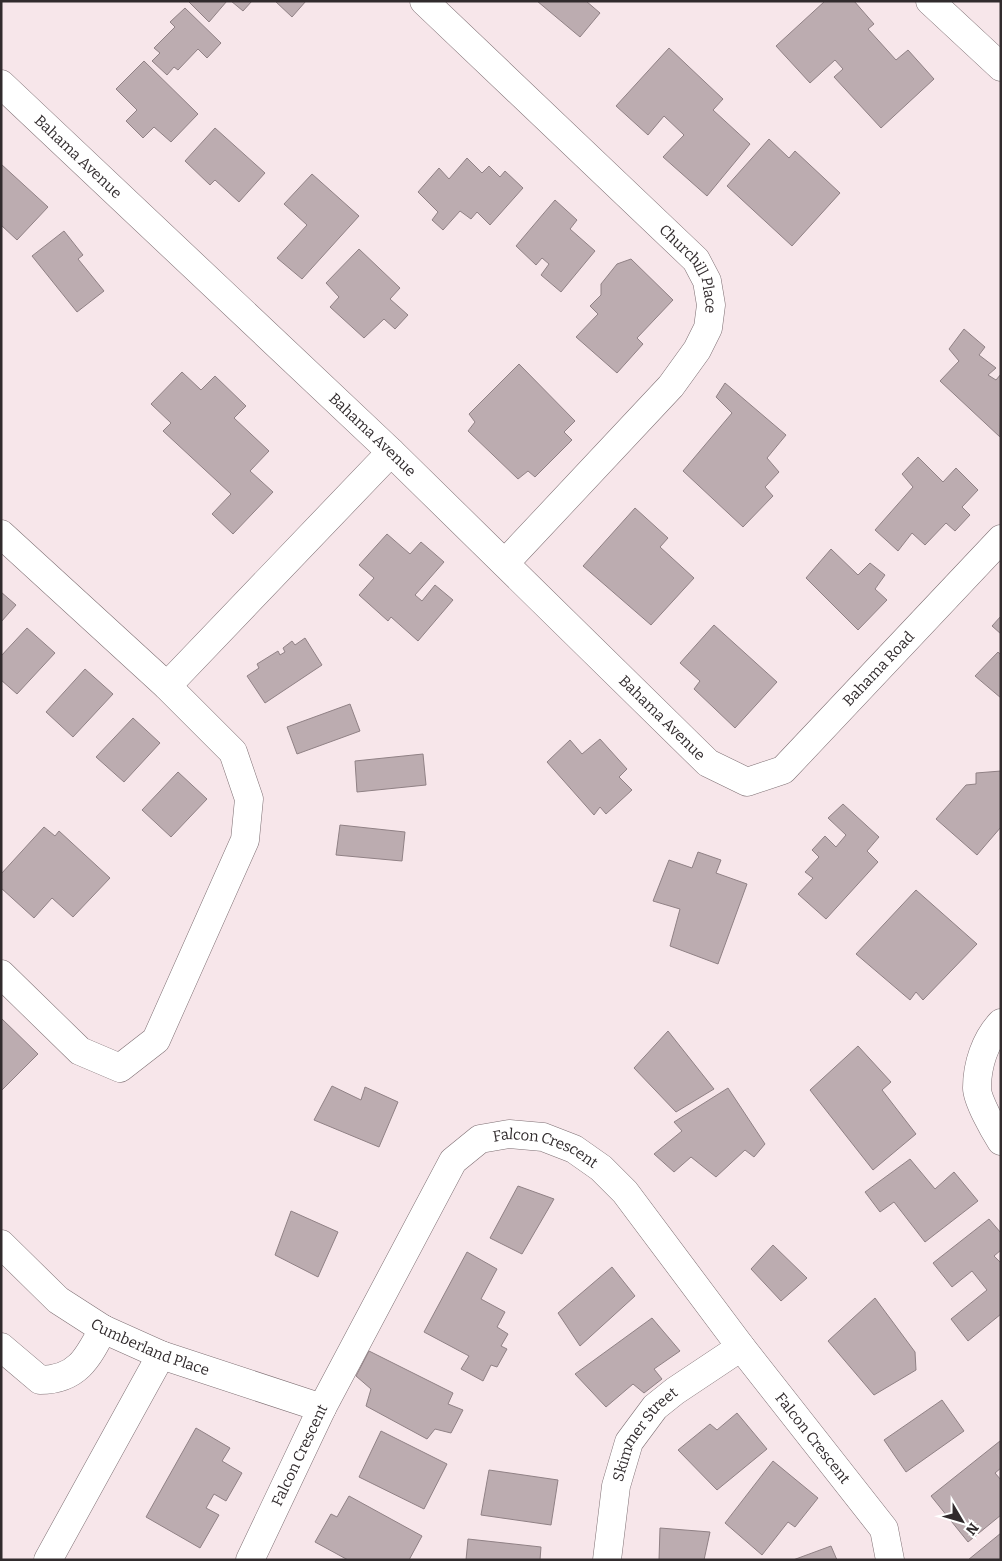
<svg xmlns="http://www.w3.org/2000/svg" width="1002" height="1561" font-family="Bitter,serif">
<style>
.building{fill:#bcacb0;stroke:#908185}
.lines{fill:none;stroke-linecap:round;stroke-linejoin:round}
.minor-casing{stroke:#7e6f73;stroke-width:29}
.minor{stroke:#fff;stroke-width:28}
.labels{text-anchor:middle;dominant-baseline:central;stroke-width:4.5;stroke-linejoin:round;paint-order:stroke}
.street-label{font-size:15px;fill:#312b2d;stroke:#fff}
</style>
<rect width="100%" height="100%" fill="#f7e6ea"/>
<path class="building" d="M188 1H227L209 22Z
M231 1H252L243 11Z
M275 1H306L292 17Z
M537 1H586L600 13 580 37Z
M825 1H854L874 24 868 29 896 60 908 50 934 79 881 128 834 77 843 69 835 60 810 83 776 46Z
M185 8 221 43 207 58 198 49 178 70 174 67 167 75 152 61 160 53 154 48 175 27 170 22Z
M669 48 723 99 713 110 750 144 707 196 663 157 684 135 664 116 648 135 616 106Z
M144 61 198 114 171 142 154 127 143 138 126 121 137 110 116 89Z
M215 128 265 173 239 202 215 180 210 185 185 161Z
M769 139 789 158 795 151 840 193 792 246 727 186Z
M467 158 482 173 489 166 500 177 505 171 523 188 490 225 477 212 471 219 460 211 443 230 432 220 438 212 418 192 439 168 449 179Z
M1 164 48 207 17 240 1 225Z
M312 174 359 216 302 279 277 258 307 225 284 204Z
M555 200 577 220 570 229 595 251 561 292 541 275 549 264 542 258 536 265 516 246Z
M64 231 83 255 78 259 104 291 77 312 32 256Z
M359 249 400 288 390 299 408 315 395 329 384 319 364 338 330 307 339 297 326 283Z
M631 259 673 300 637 338 643 344 617 373 576 337 598 314 590 306 601 295V284L617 264Z
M964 329 985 347 979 355 996 368 988 375 996 380 1001 374 1000 437 940 381 959 361 949 349Z
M519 364 575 421 564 432 572 440 535 477 528 471 518 479 468 431 475 422 469 414Z
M182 372 201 390 215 376 246 406 234 418 269 451 250 471 273 492 233 534 212 514 231 494 163 431 171 423 151 404Z
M725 383 786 435 767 458 779 472 765 487 773 496 743 527 683 471 732 413 716 397Z
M918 457 943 482 956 468 978 490 962 507 970 515 955 531 946 523 925 545 912 533 898 551 875 530 913 487 902 474Z
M635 508 668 538 660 547 694 578 651 625 583 566Z
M387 534 410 554 421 542 444 562 415 595 422 601 435 585 453 600 418 641 391 617 388 621 359 595 374 578 359 565Z
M831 549 858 575 870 563 885 575 875 589 887 600 858 630 806 578Z
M1 592 16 605 1 622Z
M1001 616V634L992 626Z
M714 625 777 682 735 728 694 689 700 681 680 663Z
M27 628 55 653 17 694 1 680V656Z
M305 638 322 665 265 703 247 676 259 668 257 664 278 651 280 655 285 652 283 648 292 641 295 645Z
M998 652 1001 655V698L975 676Z
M85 669 113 694 73 737 46 712Z
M350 704 360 731 297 754 287 727Z
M133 718 160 743 124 782 96 757Z
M600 739 627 769 619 777 632 790 606 814 600 807 594 815 547 762 570 740 582 754Z
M423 754 426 785 357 792 355 761Z
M1001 771V827L977 855 936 819 966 785 976 784V773Z
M178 772 207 799 171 837 142 810Z
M843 804 879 837 867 851 878 862 826 919 798 894 813 878 805 872 819 857 812 850 825 836 836 847 846 835 828 818Z
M340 825 405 832 402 861 336 855Z
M44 827 55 836 59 831 110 878 73 917 52 898 34 918 1 888V874Z
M698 852 721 860 716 873 747 884 718 964 670 946 680 909 653 901 669 860 692 868Z
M916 890 977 944 923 1000 916 992 910 1000 856 954Z
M1 1018 38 1054 1 1091Z
M668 1031 714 1089 676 1112 634 1068Z
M858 1046 891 1082 882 1090 916 1134 873 1170 810 1090Z
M332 1086 361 1100 365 1087 398 1102 379 1147 314 1120Z
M728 1088 765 1144 754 1157 745 1150 716 1177 691 1157 674 1172 654 1154 682 1131 674 1122Z
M910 1159 935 1189 954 1172 978 1201 925 1242 894 1202 880 1212 865 1192Z
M518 1186 554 1199 522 1254 490 1238Z
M291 1211 338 1232 318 1277 275 1255Z
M989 1219 1001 1233V1250L994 1256 1001 1263V1314L968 1341 951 1319 987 1290 972 1271 952 1287 933 1263Z
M773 1245 807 1278 781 1301 751 1269Z
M467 1252 497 1269 481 1299 505 1312 497 1327 508 1334 501 1346 507 1349 497 1367 491 1365 483 1381 461 1369 469 1356 424 1332Z
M612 1267 635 1296 580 1346 558 1313Z
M875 1298 915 1352 916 1370 874 1395 828 1341Z
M652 1318 680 1351 654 1369 662 1379 644 1393 633 1384 606 1407 575 1374Z
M369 1351 453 1393 448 1404 463 1410 451 1433 435 1429 427 1439 366 1406 371 1389 356 1376Z
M942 1400 964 1431 906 1472 884 1440Z
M737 1413 767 1449 717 1490 678 1450 710 1424 717 1430Z
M196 1428 230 1448 222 1461 242 1473 226 1501 214 1494 206 1508 219 1515 200 1548 146 1517Z
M381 1431 447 1464 424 1509 359 1477Z
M1000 1441 1001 1468 995 1473 1001 1480V1515L968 1542 931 1496Z
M773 1461 818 1498 795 1527 788 1522 762 1555 725 1523Z
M489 1470 558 1480 551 1525 481 1515Z
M349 1496 422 1536 409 1560H348L315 1542 331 1514 337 1517Z
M660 1528 710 1532 704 1560H659Z
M1001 1533V1560H968Z
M468 1539 541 1547 540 1560H466Z
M831 1546 837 1560H793Z"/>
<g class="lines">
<g class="minor-casing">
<g id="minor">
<path id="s1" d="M424 1 696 260 707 281 711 305 708 328 697 350 671 386 505 563"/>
<path d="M930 1 1001 67"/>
<path id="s2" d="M1 84 391 452 708 763 747 782 783 770 1001 539"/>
<path d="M1 534 167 686 233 752 249 799 245 840 156 1040 120 1068 80 1051 1 974"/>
<path d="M167 686 391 452"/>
<path d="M1001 1023C985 1040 977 1065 977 1088 977 1100 994 1130 1001 1141"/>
<path id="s3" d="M1 1244 58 1300 103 1329 161 1355 322 1408"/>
<path d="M1 1347 40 1380C77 1380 88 1358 103 1329"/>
<path d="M48 1560 161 1355"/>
<path id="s4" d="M250 1560 322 1408 453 1161 480 1139 509 1134 543 1137 574 1149 601 1168 625 1192 741 1347 884 1529 890 1560"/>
<path id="s5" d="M607 1560 616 1486 629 1442 655 1407 675 1391 741 1347"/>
</g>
</g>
<use href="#minor" class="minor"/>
</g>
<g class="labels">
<g class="street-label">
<text stroke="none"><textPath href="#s2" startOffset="106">Bahama Avenue</textPath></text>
<text stroke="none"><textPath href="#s1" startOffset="380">Churchill Place</textPath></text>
<text stroke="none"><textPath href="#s2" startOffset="511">Bahama Avenue</textPath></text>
<text stroke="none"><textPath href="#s2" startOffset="1201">Bahama Road</textPath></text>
<text stroke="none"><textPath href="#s2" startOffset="916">Bahama Avenue</textPath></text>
<text stroke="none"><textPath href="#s4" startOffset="551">Falcon Crescent</textPath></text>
<text stroke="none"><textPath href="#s3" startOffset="184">Cumberland Place</textPath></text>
<text stroke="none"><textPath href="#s5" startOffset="135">Skimmer Street</textPath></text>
<text stroke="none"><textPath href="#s4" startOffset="956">Falcon Crescent</textPath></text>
<text stroke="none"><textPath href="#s4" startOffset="116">Falcon Crescent</textPath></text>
</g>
</g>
<rect width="1002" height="1561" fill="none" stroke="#312b2d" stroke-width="5"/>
<g transform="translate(962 1521) rotate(128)" stroke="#ffffff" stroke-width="4" paint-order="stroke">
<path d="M0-4L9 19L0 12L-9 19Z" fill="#312b2d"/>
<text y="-8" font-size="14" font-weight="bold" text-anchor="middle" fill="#312b2d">N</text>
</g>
</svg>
